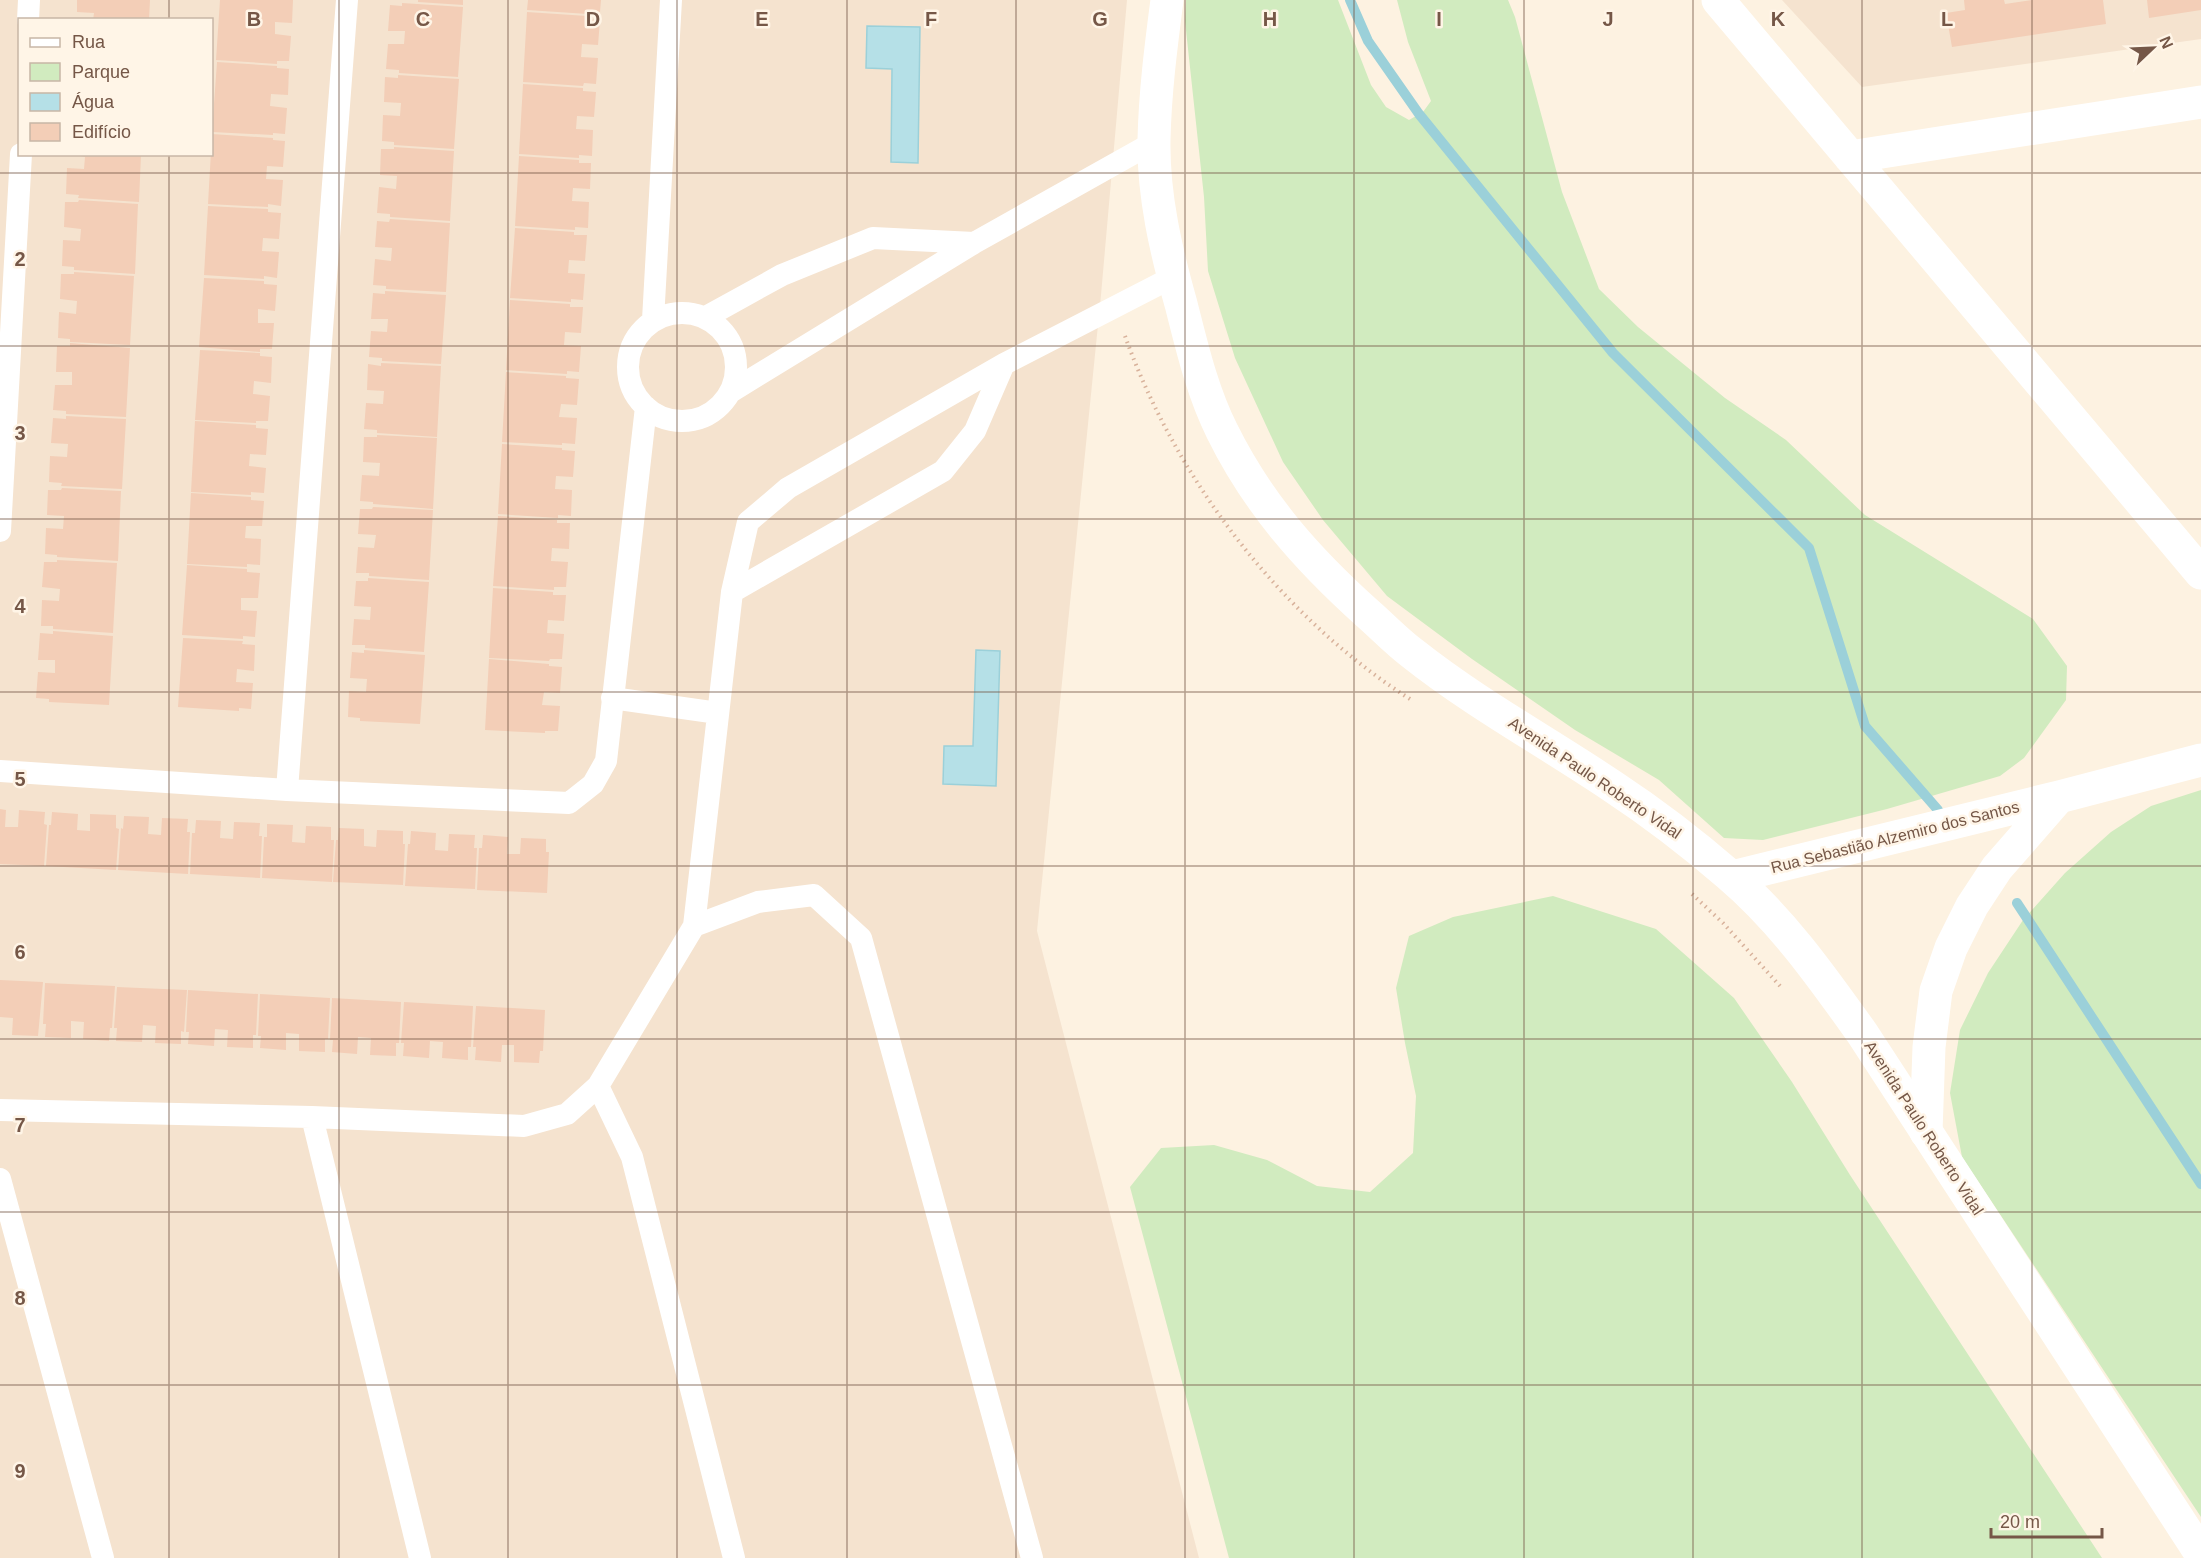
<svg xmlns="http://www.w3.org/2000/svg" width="2201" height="1558" font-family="Helvetica,sans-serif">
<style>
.residential{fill:#f5e3cf;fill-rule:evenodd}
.green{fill:#d1ebbf}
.water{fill:#b5e0e7;stroke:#9bd0d9;stroke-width:1.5}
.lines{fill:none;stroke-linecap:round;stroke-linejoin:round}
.stream{stroke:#9bd0d9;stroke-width:10}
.building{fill:#f3ceb7}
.path{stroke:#d8b29b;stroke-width:4;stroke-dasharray:1.5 4.5;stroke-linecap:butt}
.service{stroke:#fff;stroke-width:22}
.minor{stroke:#fff;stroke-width:33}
.tertiary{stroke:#fff;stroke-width:33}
.grid{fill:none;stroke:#755747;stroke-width:1.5;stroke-opacity:0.55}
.labels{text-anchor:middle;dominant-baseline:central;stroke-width:5;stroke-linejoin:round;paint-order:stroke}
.street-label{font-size:16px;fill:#755747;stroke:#fff5e7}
.grid-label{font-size:20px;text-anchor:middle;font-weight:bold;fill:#755747;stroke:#fff5e7;stroke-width:5;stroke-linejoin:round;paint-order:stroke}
</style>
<rect width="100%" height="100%" fill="#fdf2e1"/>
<path class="residential" d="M0 0H1127L1101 295 1037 931 1199 1558H0ZM20 20H212V154H20Z
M1782 0H2201V39L1862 87Z"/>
<path class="green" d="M1186 0H1338L1371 85 1386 107 1409 120 1423 112 1431 101 1408 42 1397 0H1508L1515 17 1562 192 1599 289 1638 327 1725 398 1786 440 1865 515 2033 619 2067 666 2066 700 2024 758 2000 776 1887 809 1763 840 1724 838 1659 780 1575 730 1472 659 1387 596 1323 520 1283 462 1235 358 1208 271 1204 197 1185 21Z
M2201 790V1517L1962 1157 1950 1093 1960 1030 1988 973 2023 920 2065 873 2111 832 2151 806Z
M1553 896 1656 929 1734 998 1792 1082 1850 1175 2102 1558H1229L1130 1187 1161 1148 1214 1145 1267 1160 1317 1186 1370 1192 1413 1153 1416 1096 1405 1043 1396 988 1409 936 1453 917Z"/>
<path class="water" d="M867 26 920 27 918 163 891 162 892 69 866 68Z
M976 650 1000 651 996 786 943 784 944 746H973Z"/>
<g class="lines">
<path class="stream" d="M1350 0 1368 41 1419 114 1613 353 1809 548 1865 726 1938 810
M2017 903 2201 1184"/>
</g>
<path class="building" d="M77 0H150L149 20H93L94 13 77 12Z
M220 0H293L292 23 275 22V34L291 36 289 61H277V64L216 60Z
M418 0H463V5L418 2Z
M528 0H601L600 12 588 11V14L527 10Z
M1964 0H2004L2005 4 2032 0H2103L2106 24 1952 47 1946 13 1965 10Z
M2147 0H2201V10L2149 18Z
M402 3 463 7 458 77 399 73V70L386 69 388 44H404L405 31H388L390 5 402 6Z
M527 12 587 16V19L600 20 598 45 582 44 581 57 598 58 596 84 584 83 583 86 523 82Z
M217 62 277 66V68L289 69 288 95 271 94 270 106 287 108 285 134 273 133V135L212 132Z
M398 75 459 79 454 149 394 145V142L382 141 383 115 400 116 401 103 384 102 385 77 398 78Z
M523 84 583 88V91L596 92 594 117 577 116 576 129 593 130 592 156 579 155V158L519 154Z
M212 134 273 138V140L285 141 283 167 267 166 266 179 283 180 281 206 268 204V207L208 204Z
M394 147 454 151 450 221 390 217V214L377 213 379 187 396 189 397 176 380 175 381 149H394Z
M80 154H141L139 202 78 198 79 195 66 194 67 168 84 169 85 157 80 156Z
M519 156 579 160V163H591L590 189 573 188 572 201 589 202 588 228 575 227V230L515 226Z
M79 200 138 204 135 274 74 270V267L62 266 63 240 80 241 81 229 64 227 65 202H78Z
M208 206 268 209V212L281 213 279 239 263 238 262 251 279 252 277 278 264 276V279L204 275Z
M390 219 450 223 446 292 386 289V286L373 285 375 259 391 261 392 248 375 247 377 221 389 222Z
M515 228 574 232V235H587L585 261 569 260 568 273 585 274 583 300 571 299V302L510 298Z
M74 272 134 276 130 345 70 342V339L58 338 59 312 76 314 77 301 60 299 61 274H74Z
M204 278 264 281V284L277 285 275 311 258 309V323H274L272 349H260V352L199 347Z
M385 291 446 295 441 364 382 361V358L369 357 371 331 387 332 388 319H371L373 293 385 294Z
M510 300 570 304V307H583L581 333 565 332 564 345 581 346 579 372 567 371V374L506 370Z
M70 343 130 348 126 417 66 414V411L53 410 55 385H72V372H56L57 346H70Z
M200 350 260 353V356L272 357 271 383 254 381 253 394 270 396 268 421H256V423L195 420Z
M381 363 441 366 437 437 377 433V430L364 429 366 403 383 404 384 391 367 390 368 364 381 366Z
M506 372 566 376V378L579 379 577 405 561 404 559 417 577 418 575 444 562 443V445L502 442Z
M66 416 126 419 122 489 61 486 62 483 49 482 50 456 67 457 68 444 51 443 53 418 66 419Z
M195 421 256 425V428L268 429 266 455 250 454 249 466 266 468 264 493 251 492V495L191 492Z
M377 435 437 438 433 509 373 504V502L360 501 362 475 379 476 380 463 363 462 364 437H377Z
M502 444 562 448V450L575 451 573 477 556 476 555 489 572 490 571 516 558 515V518L498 514Z
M62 488 121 491 118 561 57 557V555L45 554 46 528 63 529 64 516 47 515 48 490H61Z
M191 493 251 497V500L264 501 262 526H246L245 538 261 539 260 565 247 564V567L187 564Z
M373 507 433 510 429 580 369 576V573H356L358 547 374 548 376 535 358 534 360 509H372Z
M498 516 557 520V523H570L569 549 552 548 551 561 568 562 566 587H554V590L493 586Z
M57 560 117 563 113 633 53 629V626H41L42 600 59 601 60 589 42 587 44 562H57Z
M187 565 247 569V572L260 573 258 598H241V610L257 611 255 637 243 636V639L182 635Z
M368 578 429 582 424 652 365 648V645H352L354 619 370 620 371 607 354 606 356 581H368Z
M493 588 553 592V595H566L564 621 548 620 547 633 564 634 562 659H550L549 661 489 658Z
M53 631 113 636 109 705 49 702V699L36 698 38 672 55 673V660H38L40 633 53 634Z
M183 638 243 641 242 644 255 645 254 671 237 669 236 682 253 683 251 709 239 708V711L178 707Z
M364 650 425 655 420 724 360 721V718L348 717 349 691 366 692 367 679 350 678 352 652 364 653Z
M489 659 549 664V666L562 667 560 693 544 692 542 705 560 706 558 731H545V733L485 730Z
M0 809 6 810 5 827H18L19 810 45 812 44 824 47 825 44 866 0 864Z
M52 812 78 814 77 830 90 831V814L116 815V828L119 829 116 870 46 866 49 825H51Z
M124 816 149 817 148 834 161 835 162 818 188 819 187 832H190L188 874 118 870 121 828 123 829Z
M196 820 221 821 220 838 233 839 234 822 260 823 259 836H262L260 878 190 874 192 833H195Z
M267 824 293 825 292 842 305 843 306 826 331 827V840H334L332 882 262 878 264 837H267Z
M339 828 364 829V846L376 847 377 830 403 831V844H405L403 885 333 882 336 840H338Z
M411 831 436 833 435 850 448 851 449 834 475 835 474 848H477L475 889 405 886 408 844H410Z
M483 835 508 837 507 854H520L521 838 546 839V852H549L547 893 477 890 479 848H482Z
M0 980 43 982 38 1036 12 1035 13 1018 0 1017Z
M45 983 115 986 112 1028H110L109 1041 83 1039 84 1022 71 1021V1038L45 1037 46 1024H43Z
M117 987 187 990 184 1032 181 1031V1044L155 1043 156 1026 143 1025 142 1042 116 1041 117 1028H114Z
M188 990 258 994 256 1035H253V1048L227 1047 228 1030 215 1029 214 1046 188 1044 189 1032H186Z
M260 994 330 998 328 1039H325V1052L299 1051V1034L286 1033V1050L260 1048 261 1036H258Z
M332 998 401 1002 399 1043H396V1056L370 1055 371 1038 358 1037 357 1054 332 1052 333 1040H330Z
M404 1002 473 1006 471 1047H468V1060L442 1058 443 1042 430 1041 429 1058 403 1056 404 1043H401Z
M476 1006 545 1010 543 1051H540L539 1063 514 1062V1045H502L501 1062 475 1060 476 1047H473Z"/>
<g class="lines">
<path class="path" d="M1125 336C1176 479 1281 617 1410 699
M1692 894 1723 923 1780 986"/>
<path class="service" d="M28 20 29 0
M628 367a54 54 0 1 1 108 0a54 54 0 1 1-108 0Z
M706 317 782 275 873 238 974 243
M653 320 671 0
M732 391 974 243 1154 142
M0 531 21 154
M732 592 943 471 975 431 1004 364
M612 698 718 713
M0 771 287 790 569 803 593 784 606 761 646 407
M287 790 347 0
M694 926 732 592 748 522 788 488 1004 364 1173 277
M598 1086 632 1157 734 1558
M0 1110 312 1117 524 1126 567 1114 598 1086 694 926 758 902 814 895 861 938 1032 1558
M312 1117 420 1558
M0 1179 103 1558"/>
<path class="minor" d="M1718 0 2201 573
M1850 157 2201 102
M1732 877 2059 797 2201 760
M1926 1132 1929 1047 1936 991 1951 948 1972 906 1997 868 2059 797"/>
<path class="tertiary" d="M1167 0C1161 46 1155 93 1154 140 1153 195 1166 251 1181 304 1192 347 1202 391 1222 431 1258 504 1307 559 1367 613 1382 626 1396 641 1412 653 1475 703 1545 741 1612 786 1653 813 1692 843 1729 875 1782 920 1822 977 1862 1033L2201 1554"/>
</g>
<path class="grid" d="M169 0V20M339 0V1558M508 0V1558M677 0V1558M847 0V1558M1016 0V1558M1185 0V1558M1354 0V1558M1524 0V1558M1693 0V1558M1862 0V1558M2032 0V1558M169 154V1558M0 173H2201M0 346H2201M0 519H2201M0 692H2201M0 866H2201M0 1039H2201M0 1212H2201M0 1385H2201"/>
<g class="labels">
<g class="street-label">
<text transform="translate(1595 778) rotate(34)">Avenida Paulo Roberto Vidal</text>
<text transform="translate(1895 837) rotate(-14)">Rua Sebastião Alzemiro dos Santos</text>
<text transform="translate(1924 1128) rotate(57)">Avenida Paulo Roberto Vidal</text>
</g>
</g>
<g class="grid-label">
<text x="254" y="26">B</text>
<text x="423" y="26">C</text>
<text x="593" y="26">D</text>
<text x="762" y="26">E</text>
<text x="931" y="26">F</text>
<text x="1100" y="26">G</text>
<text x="1270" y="26">H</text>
<text x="1439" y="26">I</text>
<text x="1608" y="26">J</text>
<text x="1778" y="26">K</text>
<text x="1947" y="26">L</text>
<text x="20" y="266">2</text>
<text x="20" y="440">3</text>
<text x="20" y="613">4</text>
<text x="20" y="786">5</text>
<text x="20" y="959">6</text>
<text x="20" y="1132">7</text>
<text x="20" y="1305">8</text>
<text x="20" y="1478">9</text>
</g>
<rect x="18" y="18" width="195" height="138" fill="#fff5e7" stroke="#c8b6a7" stroke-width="1.5"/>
<rect x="30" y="38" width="30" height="9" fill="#ffffff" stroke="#c8b6a7" stroke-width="1.5"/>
<text x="72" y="48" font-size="18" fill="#755747">Rua</text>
<rect x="30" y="63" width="30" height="18" fill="#d1ebbf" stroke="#c8b6a7" stroke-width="1.5"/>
<text x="72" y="78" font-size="18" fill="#755747">Parque</text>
<rect x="30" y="93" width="30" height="18" fill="#b5e0e7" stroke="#c8b6a7" stroke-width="1.5"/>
<text x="72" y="108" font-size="18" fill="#755747">Água</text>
<rect x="30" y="123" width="30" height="18" fill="#f3ceb7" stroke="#c8b6a7" stroke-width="1.5"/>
<text x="72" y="138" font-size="18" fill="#755747">Edifício</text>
<g transform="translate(2153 48) rotate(67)" stroke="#fff5e7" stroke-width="4.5" paint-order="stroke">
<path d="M0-4.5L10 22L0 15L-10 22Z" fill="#755747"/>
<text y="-9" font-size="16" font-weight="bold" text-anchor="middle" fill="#755747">N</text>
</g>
<path d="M1991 1528v9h111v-9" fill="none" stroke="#755747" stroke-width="3"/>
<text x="2000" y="1528" font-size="18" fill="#755747" stroke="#fff5e7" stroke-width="4.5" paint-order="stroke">20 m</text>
</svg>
